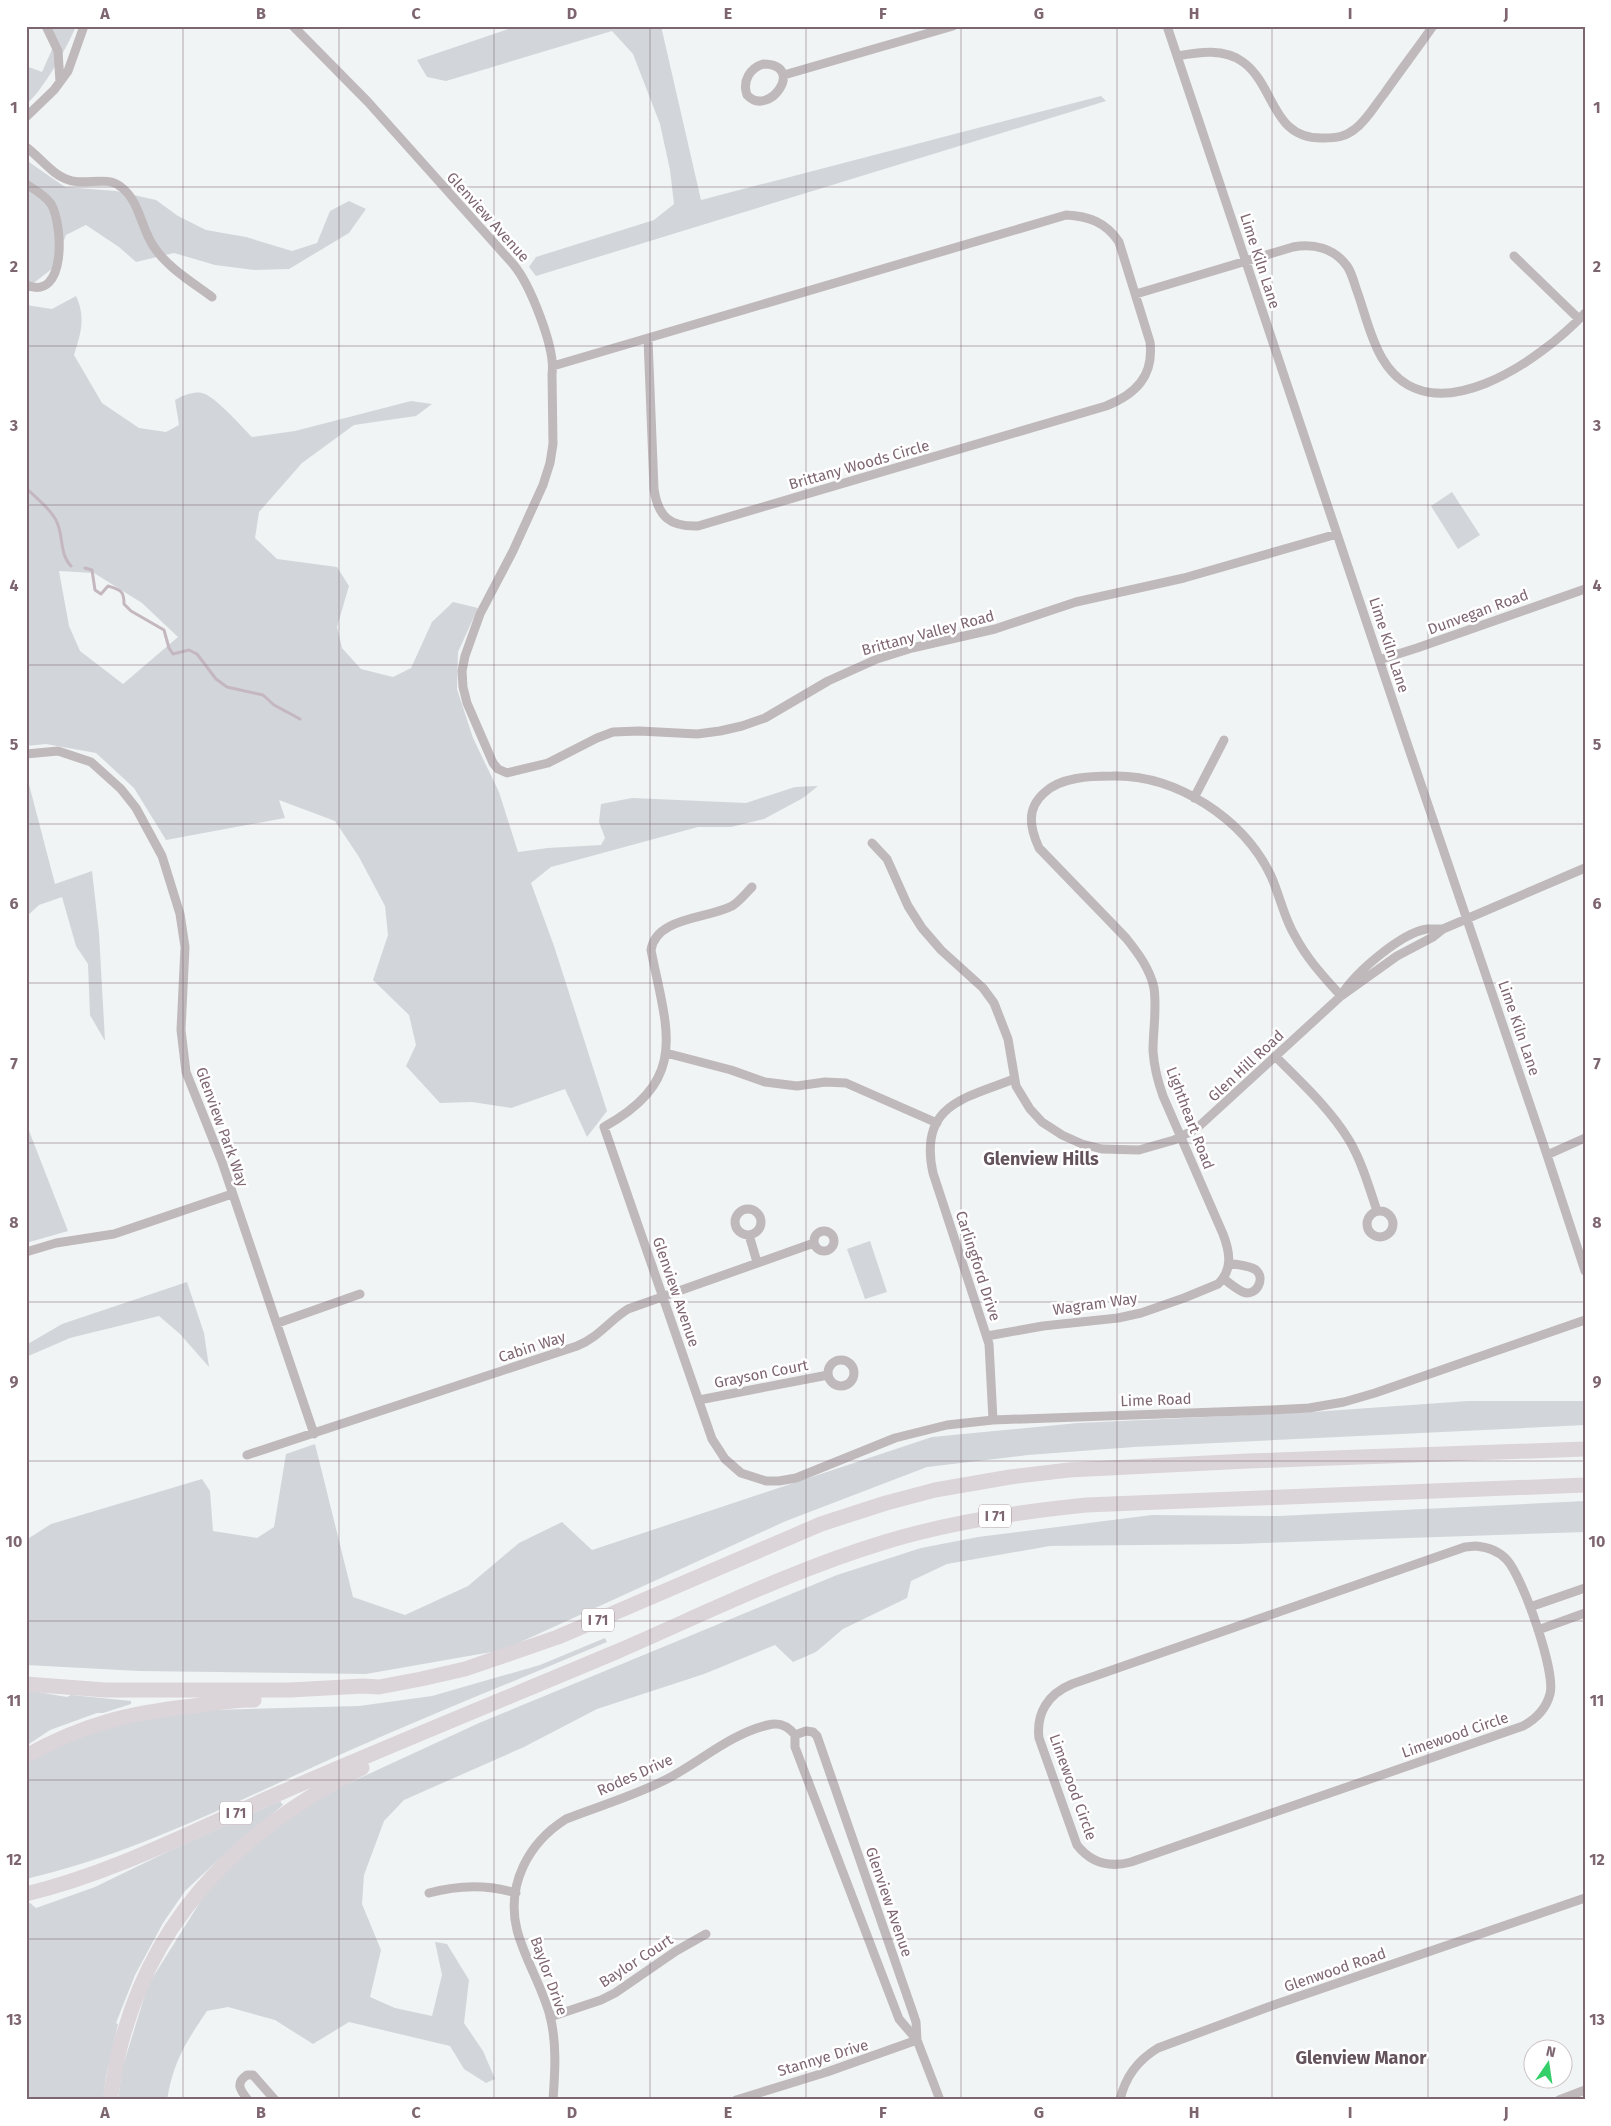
<svg xmlns="http://www.w3.org/2000/svg" width="1611" height="2126" font-family="'Fira Sans',sans-serif">
<style>
.green{fill:#d2d5da;fill-rule:evenodd}
.lines{fill:none;stroke-linecap:round;stroke-linejoin:round}
.stream{stroke:#c5b7c0;stroke-width:3}
.street{stroke:#c0b9bc;stroke-width:9}
.highway{stroke:#dbd4d8;stroke-width:15}
.grid{fill:none;stroke:#7e6671;stroke-width:1;stroke-opacity:0.55}
.labels{text-anchor:middle;dominant-baseline:central;stroke-width:5;stroke-linejoin:round;paint-order:stroke}
.shield{fill:#fff;stroke:#a5949c;stroke-width:1}
.shield-label{font-size:14px;font-weight:bold;fill:#7e6671}
.street-label{font-size:15px;fill:#7e6671;stroke:#fff}
.quarter-label{font-size:18px;font-weight:bold;fill:#64535b;stroke:#fff}
.neatline{fill:none;stroke:#7e6671;stroke-width:2}
.grid-label{font-size:16px;text-anchor:middle;font-weight:bold;fill:#7e6671}
</style>
<rect width="100%" height="100%" fill="#f1f4f4"/>
<path class="green" d="M41 26H76C69 44 41 94 26 104V66L42 72 54 45Z
M517 26H661L701 200 1101 96 1106 101 536 276 529 267 536 257 654 220 674 204 670 170 660 124 633 54 612 31 446 81 427 77 417 60Z
M26 160 65 187 116 191 156 200 178 216 206 230 246 237 292 251 317 243 330 211 349 201 366 209 349 233 289 269 254 270 215 265 174 253 136 262 119 247 86 225 66 235 53 268 26 289Z
M76 296C86 317 81 333 74 355L102 403 139 428 166 432 179 425 175 400C182 396 193 391 202 393 214 395 242 427 252 437L295 431 411 401 432 404 416 416 354 425 302 463 259 512 255 538 277 559 337 567 349 586 337 627 342 648 361 669 393 677 411 668 432 622 453 602 478 608 458 652 457 689 473 738 499 792 518 852 548 848 601 845 605 838 599 822 601 804 632 798 746 803 795 787 818 786 803 798 764 819 731 827H698L643 842 551 867 531 883 554 946 607 1111 587 1137 565 1089 511 1108 472 1102 440 1103 406 1066 416 1045 409 1015 373 980 388 935 385 906 359 857 335 821 279 800 285 818 166 840 134 788 96 753 46 744 26 746V305L52 309ZM59 571 94 573 142 603 178 637 123 684 80 651 69 626Z
M1452 492 1480 535 1458 549 1431 506Z
M26 773 55 884 92 871 99 933 105 1041 90 1015 88 964 76 946 62 897 39 905 26 917Z
M26 1123 68 1231 26 1243Z
M870 1241 887 1292 865 1299 847 1249Z
M187 1282 204 1333 209 1367 180 1334 159 1316 70 1338 26 1357V1345L62 1324Z
M1468 1401H1585V1425L1134 1447 1028 1455 927 1467 786 1521 503 1650 366 1674 139 1671 26 1665V1540L51 1524 202 1479 210 1491 213 1531 257 1538 274 1527 286 1454 315 1444 353 1597 405 1615 468 1586 519 1543 562 1522 592 1550 932 1437 1078 1423 1312 1412Z
M1585 1501V1532L1237 1544 1050 1546 947 1564 911 1581 907 1598 843 1629 816 1652 793 1662 775 1645 704 1674 597 1709 524 1747 404 1800 384 1821 364 1875 362 1904 381 1950 370 1997 395 2008 432 2016 442 1975 435 1942 447 1944 469 1980 464 2023 483 2051 495 2079 486 2083 464 2069 450 2046 349 2022 313 2044 275 2020 228 2007 207 2011C186 2042 173 2062 167 2100H118L122 2069 148 1985 212 1883 276 1825 334 1790 479 1723 837 1575 921 1548 978 1537 1152 1515 1279 1516Z
M605 1638 607 1642C520 1679 432 1714 346 1752 241 1799 139 1853 26 1879V1763L62 1743 128 1721 212 1710 359 1706 432 1696 540 1665Z
M26 1690 67 1697 71 1695 131 1701V1704L103 1713H97L50 1730 26 1746Z
M280 1801 283 1805 233 1846 185 1891 163 1923 135 1975 116 2023 118 2024 106 2077 103 2100H26V1903H30L36 1908 95 1887 169 1851Z"/>
<g class="lines">
<path class="stream" d="M26 488C36 498 49 507 56 520 64 535 59 554 71 566
M85 568 92 570 95 590 101 594 108 586C120 590 124 590 124 604L131 611 164 630 169 648 173 654 189 650 197 654 216 679 227 687 263 695 274 705 300 719"/>
<path class="street" d="M46 26 58 51 60 82
M293 26 368 102 513 264C530 284 556 349 552 374L553 444 550 463 543 485 513 551 480 614 465 656 462 671 463 687 467 703 493 763 498 769 507 773 548 763 597 738 613 732 639 731 697 734 720 731 742 726 765 718 828 681 877 659 912 648 995 629 1076 602 1184 578 1337 534
M1167 26 1409 749 1547 1155 1585 1271
M1177 56C1199 52 1224 48 1243 62 1276 86 1271 140 1324 138 1336 138 1345 137 1355 129 1367 120 1375 105 1384 94 1400 71 1417 49 1433 26
M763 64C807 64 769 119 747 95 742 81 750 68 763 64Z
M784 75 953 26
M26 117 54 90 68 71 84 26
M26 147C40 157 52 175 69 180 85 186 107 175 121 187 140 201 141 229 154 247 168 268 192 282 212 297
M26 184C35 190 45 195 51 204 63 224 67 302 26 285
M1514 256 1579 319
M1136 294 1293 247C1313 243 1334 248 1347 266 1352 273 1354 283 1357 291 1365 313 1370 338 1382 358 1430 440 1542 359 1585 313
M553 366 1066 215C1088 216 1106 222 1119 242L1150 342C1154 376 1136 394 1106 406L698 526C670 527 658 517 654 489L648 339
M1379 660 1417 648 1585 589
M26 754 58 751 91 762 121 789 136 808 162 856 180 914 185 947 181 1030 186 1072 222 1162 314 1434
M1194 798 1224 740
M872 843 887 859 908 906 922 928 941 950 983 988 994 1003 1008 1039 1016 1086 1030 1109 1042 1122 1062 1135 1082 1144 1102 1149 1139 1150 1174 1140 1196 1129 1341 996 1397 956 1433 937 1443 929 1585 868
M752 887C746 893 739 902 732 906 707 919 656 917 651 950 667 1031 690 1079 604 1127L712 1439 725 1459 741 1473 766 1481H779L796 1478 895 1438 947 1425 993 1420 1272 1410 1309 1408 1344 1402 1375 1393 1585 1320
M1342 994C1356 972 1401 933 1427 929 1432 929 1438 929 1443 929
M666 1053 731 1070 765 1082 797 1086 825 1082 846 1083 937 1123
M1276 1057C1302 1083 1330 1109 1349 1140 1362 1162 1369 1187 1377 1211
M1547 1155 1585 1138
M735 1222a13 13 0 1 1 26 0a13 13 0 1 1-26 0Z
M1367 1224a13 13 0 1 1 26 0a13 13 0 1 1-26 0Z
M814 1241a10 10 0 1 1 20 0a10 10 0 1 1-20 0Z
M749 1235 757 1262
M26 1252 56 1243 114 1234 232 1194
M1223 1278C1229 1283 1236 1289 1243 1292 1256 1297 1266 1279 1256 1270 1249 1265 1237 1265 1229 1263
M278 1323 360 1294
M987 1336 1043 1326 1118 1318 1141 1313 1184 1298 1218 1284C1233 1270 1230 1252 1223 1234L1163 1096C1158 1082 1154 1066 1153 1051 1153 1030 1157 1009 1154 988 1150 969 1138 953 1126 938L1039 848C1030 828 1026 809 1044 793 1060 777 1091 776 1112 776 1176 774 1244 819 1271 876 1280 896 1284 918 1295 936 1307 959 1324 977 1341 996
M828 1373a13 13 0 1 1 26 0a13 13 0 1 1-26 0Z
M699 1400 828 1375
M993 1420 989 1344 933 1173C918 1105 965 1098 1014 1079
M247 1455 577 1346C598 1338 610 1320 628 1309L814 1243
M1476 1546C1487 1547 1499 1551 1507 1560 1523 1578 1556 1672 1550 1694 1546 1709 1536 1719 1523 1726L1131 1862C1109 1868 1091 1863 1077 1845L1039 1738C1036 1713 1048 1694 1072 1684L1465 1547Z
M1530 1607 1585 1588
M1538 1630 1585 1613
M795 1735 806 1731 813 1732 817 1736 912 2010 916 2022 917 2040 940 2100
M795 1735V1747L899 2019 917 2040
M429 1893C458 1885 487 1884 516 1893
M550 2017 601 2000 615 1993 676 1951 706 1934
M248 2100C240 2090 235 2083 247 2075H253L275 2100
M553 2100C555 2072 557 2043 550 2016 542 1986 525 1960 517 1930 506 1885 528 1843 566 1819 599 1806 634 1796 667 1779 700 1762 730 1734 768 1725 780 1722 788 1726 795 1735
M736 2100 827 2072 917 2040
M1120 2100C1125 2077 1138 2060 1158 2048L1271 2006 1585 1898
M1559 2100 1585 2090"/>
<path class="highway" d="M26 1684 105 1690H290L363 1686 379 1687 421 1679 465 1669 558 1637 821 1524 886 1503 935 1490 1010 1477 1069 1470 1248 1461 1585 1449
M26 1756C83 1724 129 1713 193 1706 213 1703 234 1700 254 1700
M26 1894C114 1873 197 1829 280 1793 391 1745 504 1699 616 1652 704 1614 792 1570 885 1542 950 1522 1017 1512 1086 1505L1585 1485
M110 2100C114 2077 117 2055 124 2033 160 1907 249 1825 362 1768"/>
</g>
<path class="grid" d="M183 26V2100M339 26V2100M494 26V2100M650 26V2100M806 26V2100M961 26V2100M1117 26V2100M1272 26V2100M1428 26V2100M26 187H1585M26 346H1585M26 505H1585M26 665H1585M26 824H1585M26 983H1585M26 1143H1585M26 1302H1585M26 1461H1585M26 1621H1585M26 1780H1585M26 1939H1585"/>
<g class="labels">
<g class="shield">
<rect x="979" y="1504.5" width="32" height="23" rx="4"/>
<rect x="582" y="1608.5" width="32" height="23" rx="4"/>
<rect x="220" y="1801.5" width="32" height="23" rx="4"/>
</g>
<g class="shield-label">
<text x="995" y="1516">I 71</text>
<text x="598" y="1620">I 71</text>
<text x="236" y="1813">I 71</text>
</g>
<g class="street-label">
<text transform="translate(488 217) rotate(48)">Glenview Avenue</text>
<text transform="translate(1260 261) rotate(72)">Lime Kiln Lane</text>
<text transform="translate(859 465) rotate(-16)">Brittany Woods Circle</text>
<text transform="translate(1478 612) rotate(-20)">Dunvegan Road</text>
<text transform="translate(928 633) rotate(-15)">Brittany Valley Road</text>
<text transform="translate(1389 645) rotate(72)">Lime Kiln Lane</text>
<text transform="translate(1519 1028) rotate(71)">Lime Kiln Lane</text>
<text transform="translate(1246 1066) rotate(-43)">Glen Hill Road</text>
<text transform="translate(1190 1118) rotate(69)">Lightheart Road</text>
<text transform="translate(222 1127) rotate(70)">Glenview Park Way</text>
<text transform="translate(978 1266) rotate(72)">Carlingford Drive</text>
<text transform="translate(676 1292) rotate(71)">Glenview Avenue</text>
<text transform="translate(1095 1304) rotate(-8)">Wagram Way</text>
<text transform="translate(532 1347) rotate(-18)">Cabin Way</text>
<text transform="translate(761 1374) rotate(-11)">Grayson Court</text>
<text transform="translate(1156 1400) rotate(-2)">Lime Road</text>
<text transform="translate(1455 1735) rotate(-19)">Limewood Circle</text>
<text transform="translate(635 1775) rotate(-24)">Rodes Drive</text>
<text transform="translate(1073 1787) rotate(70)">Limewood Circle</text>
<text transform="translate(889 1902) rotate(71)">Glenview Avenue</text>
<text transform="translate(636 1961) rotate(-33)">Baylor Court</text>
<text transform="translate(1335 1970) rotate(-19)">Glenwood Road</text>
<text transform="translate(549 1976) rotate(70)">Baylor Drive</text>
<text transform="translate(823 2058) rotate(-17)">Stannye Drive</text>
</g>
<g class="quarter-label">
<text x="1041" y="1159">Glenview Hills</text>
<text x="1361" y="2058">Glenview Manor</text>
</g>
</g>
<rect width="1611" height="2126" fill="none" stroke="#ffffff" stroke-width="55"/>
<g transform="translate(1548 2064) rotate(13)"><circle r="24" fill="#ffffff" stroke="#cbc2c6"/>
<path d="M0-4L9 19L0 12L-9 19Z" fill="#35cf69"/>
<text y="-8" font-size="14" font-weight="bold" text-anchor="middle" fill="#7e6671">N</text>
</g>
<rect x="28" y="28" width="1556" height="2070" class="neatline"/>
<g class="grid-label">
<text x="105" y="19">A</text>
<text x="261" y="19">B</text>
<text x="416" y="19">C</text>
<text x="572" y="19">D</text>
<text x="728" y="19">E</text>
<text x="883" y="19">F</text>
<text x="1039" y="19">G</text>
<text x="1194" y="19">H</text>
<text x="1350" y="19">I</text>
<text x="1506" y="19">J</text>
<text x="14" y="113">1</text>
<text x="1597" y="113">1</text>
<text x="14" y="272">2</text>
<text x="1597" y="272">2</text>
<text x="14" y="431">3</text>
<text x="1597" y="431">3</text>
<text x="14" y="591">4</text>
<text x="1597" y="591">4</text>
<text x="14" y="750">5</text>
<text x="1597" y="750">5</text>
<text x="14" y="909">6</text>
<text x="1597" y="909">6</text>
<text x="14" y="1069">7</text>
<text x="1597" y="1069">7</text>
<text x="14" y="1228">8</text>
<text x="1597" y="1228">8</text>
<text x="14" y="1387">9</text>
<text x="1597" y="1387">9</text>
<text x="14" y="1547">10</text>
<text x="1597" y="1547">10</text>
<text x="14" y="1706">11</text>
<text x="1597" y="1706">11</text>
<text x="14" y="1865">12</text>
<text x="1597" y="1865">12</text>
<text x="14" y="2025">13</text>
<text x="1597" y="2025">13</text>
<text x="105" y="2118">A</text>
<text x="261" y="2118">B</text>
<text x="416" y="2118">C</text>
<text x="572" y="2118">D</text>
<text x="728" y="2118">E</text>
<text x="883" y="2118">F</text>
<text x="1039" y="2118">G</text>
<text x="1194" y="2118">H</text>
<text x="1350" y="2118">I</text>
<text x="1506" y="2118">J</text>
</g>
</svg>
